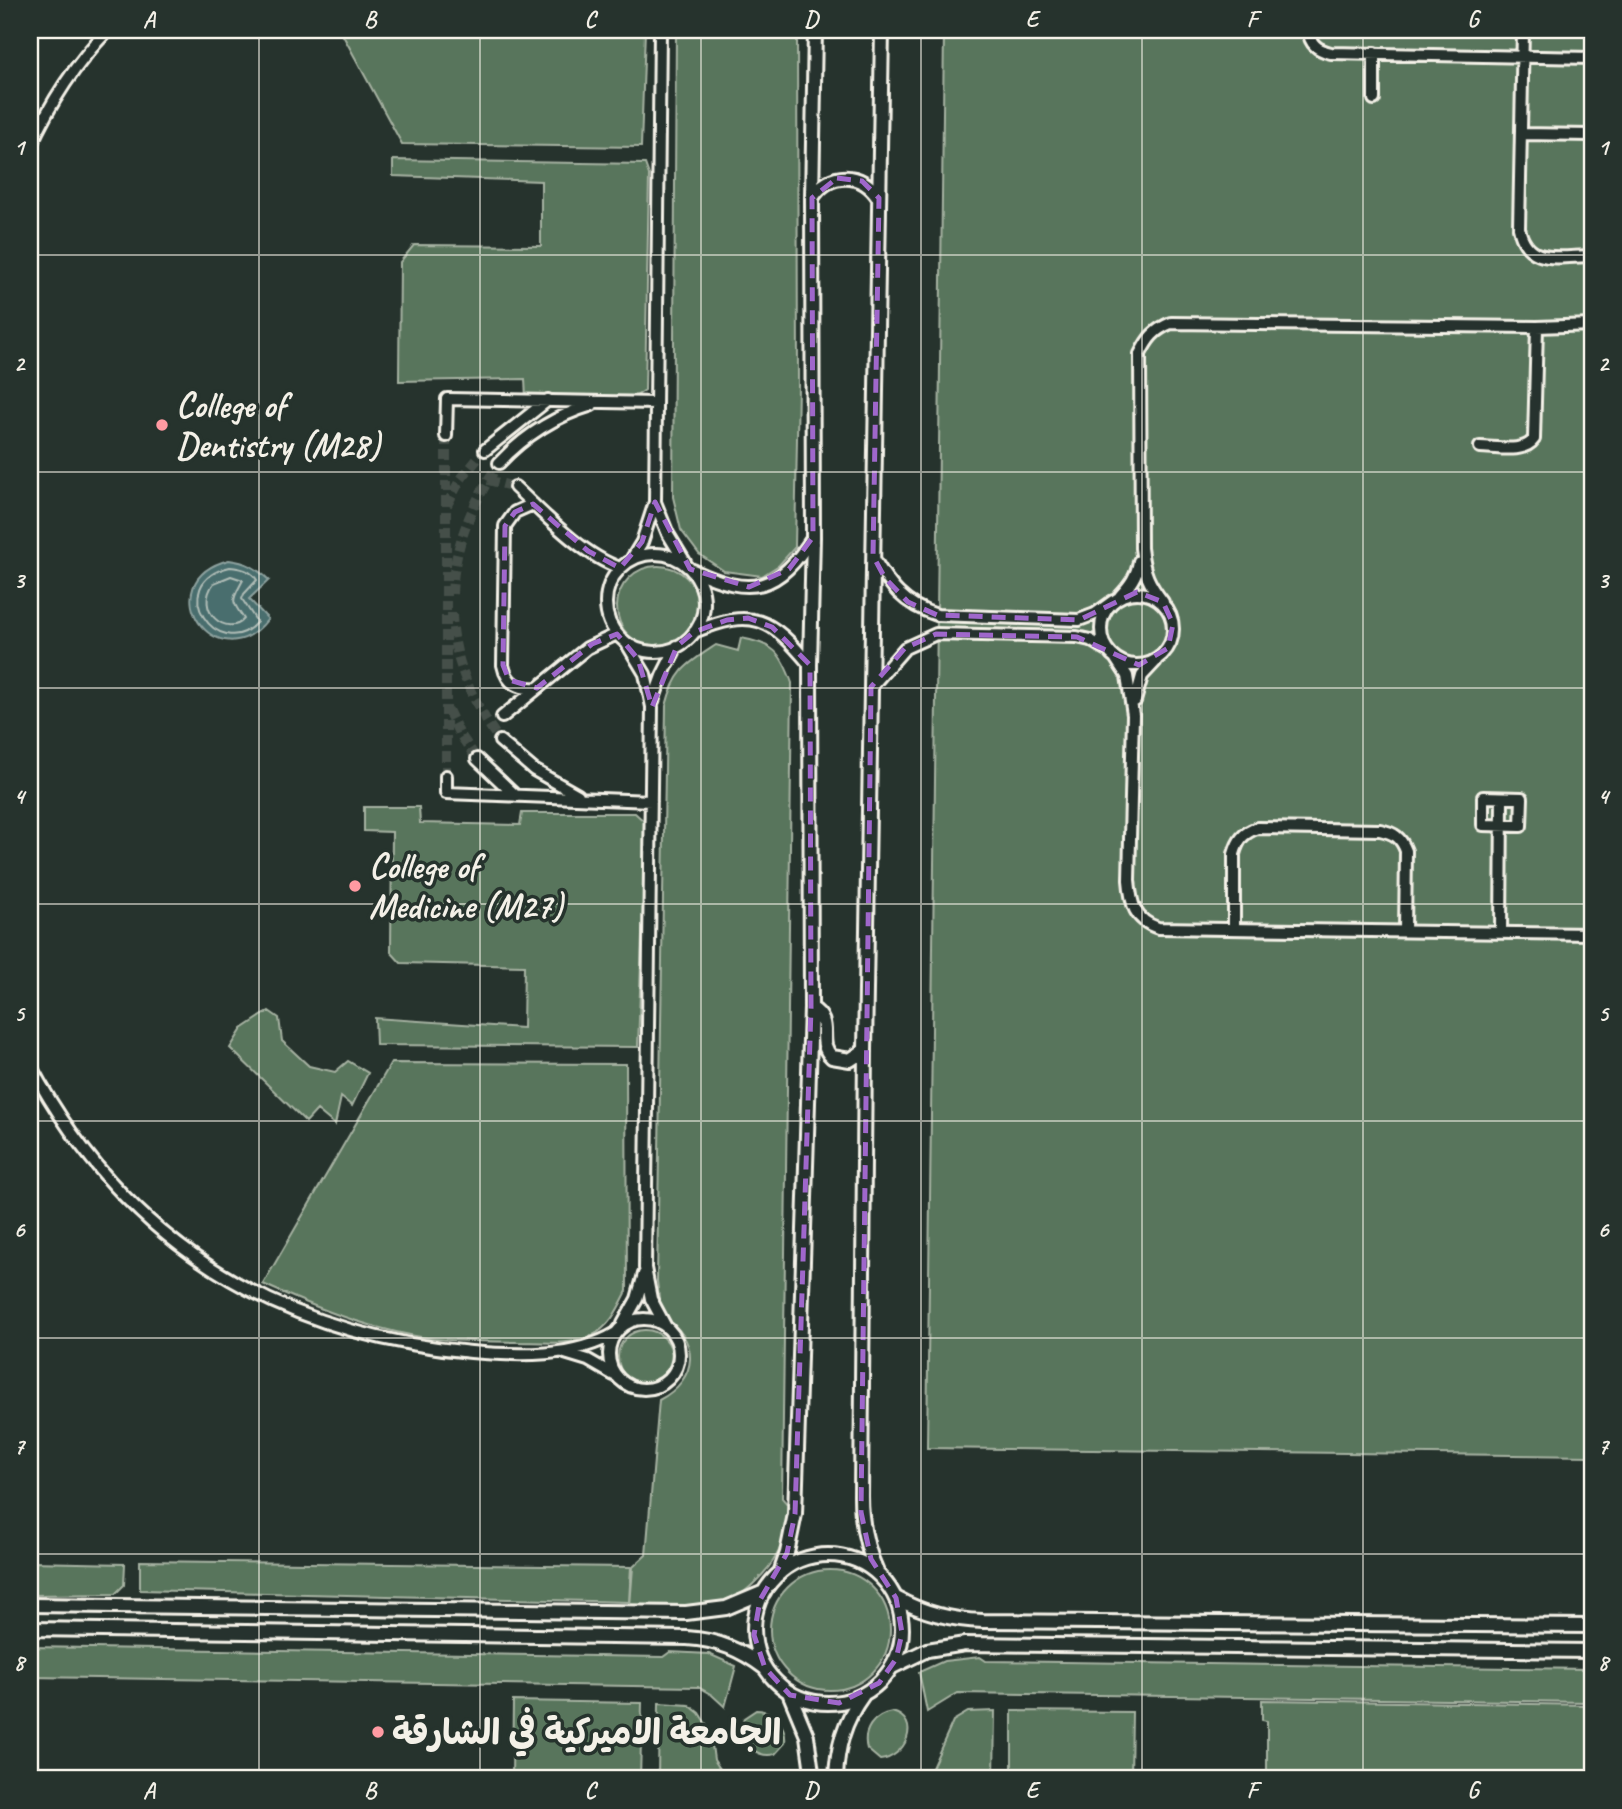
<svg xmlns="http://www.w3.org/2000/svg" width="1622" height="1809" font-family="Caveat,'Playpen Sans Arabic',sans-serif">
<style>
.green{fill:#58745b;stroke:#a6b2a2;stroke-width:2}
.water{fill:#4a6e6e;stroke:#8ea29f;stroke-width:2}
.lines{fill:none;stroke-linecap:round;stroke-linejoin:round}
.shore{stroke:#b0bdb7;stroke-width:2}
.minor-tunnel{stroke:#455049;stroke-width:10;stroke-dasharray:10 5;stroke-linecap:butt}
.minor-casing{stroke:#f4f1e8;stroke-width:16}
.tertiary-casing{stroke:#f4f1e8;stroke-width:18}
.minor{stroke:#26332d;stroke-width:10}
.tertiary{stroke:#26332d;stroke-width:12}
.marked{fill:none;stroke:#9f67cb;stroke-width:5;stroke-dasharray:14 9;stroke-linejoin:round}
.grid{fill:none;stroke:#f4f1e8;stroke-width:2;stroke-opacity:0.55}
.poi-dot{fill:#ff9aa2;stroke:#26332d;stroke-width:2.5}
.labels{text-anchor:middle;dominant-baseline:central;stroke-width:7;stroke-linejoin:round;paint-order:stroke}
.poi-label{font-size:35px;font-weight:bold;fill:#f4f1e8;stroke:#26332d;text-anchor:start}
.neatline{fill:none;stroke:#f4f1e8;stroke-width:2.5}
.grid-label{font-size:23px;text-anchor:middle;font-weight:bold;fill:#f4f1e8}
</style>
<rect width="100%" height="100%" fill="#26332d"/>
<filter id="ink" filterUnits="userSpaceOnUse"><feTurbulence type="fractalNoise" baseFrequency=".0143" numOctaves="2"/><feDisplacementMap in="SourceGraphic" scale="14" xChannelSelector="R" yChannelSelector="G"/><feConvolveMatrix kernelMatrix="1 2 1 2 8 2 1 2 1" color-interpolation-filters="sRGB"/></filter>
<g filter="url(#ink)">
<path class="green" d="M340 30H645L641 147 402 144Z
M676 30H797L798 385 795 547 779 565 762 576 724 571 699 554 681 530 673 497Z
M944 30H1592V1456L927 1448Z
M393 160 645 164 649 175 645 390 636 396 526 398 525 379 399 381 400 262 414 245 541 246V181L393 176Z
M617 607a41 41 0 1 1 82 0a41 41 0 1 1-82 0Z
M741 638C774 644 781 652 792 683L782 1498 789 1506C787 1534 781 1555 762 1575 756 1581 749 1589 742 1593 711 1612 665 1605 630 1606L633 1567 646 1555 659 1400C699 1379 701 1339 661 1315L657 1281 666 706C675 670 687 664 716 645L738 651Z
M364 807H419L420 823 520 825 522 813H635L646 823 638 1047 376 1045 375 1018 523 1028 524 966 401 963 391 952 392 832 364 831Z
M269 1011 279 1018 282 1041 309 1066 335 1072 348 1061 368 1073 352 1106 341 1097 335 1125 317 1110 306 1122 230 1048 242 1029Z
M391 1063 626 1064 627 1291C618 1309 610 1327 591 1336 570 1346 539 1342 516 1342 483 1341 448 1342 415 1336 361 1326 312 1306 263 1284Z
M618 1357a27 27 0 1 1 54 0a27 27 0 1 1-54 0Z
M140 1561 631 1567 629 1602 140 1590Z
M30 1562 125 1564 124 1585 115 1594 30 1595Z
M770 1630a60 60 0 1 1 120 0a60 60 0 1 1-120 0Z
M30 1647 663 1657 670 1652 709 1654 736 1666 725 1707 712 1695 698 1687 30 1677Z
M980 1657 986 1661 1592 1669V1702L958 1693 927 1712 919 1672 944 1661Z
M1262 1700 1592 1705V1779H1267V1721L1262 1720Z
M513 1701 642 1703 640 1779H512Z
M659 1703 689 1705 699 1713 710 1730 714 1760 727 1779H658Z
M756 1710C774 1710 787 1726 785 1743L775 1754C754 1760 737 1738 744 1718Z
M995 1711 994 1779H927L953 1721 968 1712Z
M1012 1711 1132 1712 1131 1779H1012Z
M892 1712C923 1720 905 1758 880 1760L867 1749C862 1731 873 1715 892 1712Z"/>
<path class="water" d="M229 560C247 562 256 568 269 580L249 599 268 619C217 685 147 581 229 560Z"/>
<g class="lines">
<path class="shore" d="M230 567C241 568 251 570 257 580L244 594 242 599 257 622C219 666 162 583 230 567Z
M231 576 243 580C232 601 230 599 244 619 228 638 193 611 214 583Z"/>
<path class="minor-tunnel" d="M446 436V776
M488 480 515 487
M447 505 460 480 485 450
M452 594C454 545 472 504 499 463
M452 613C453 661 473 703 500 741
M448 710 459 733 477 759"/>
<g class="minor-casing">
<path id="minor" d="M1308 30C1310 44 1317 50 1331 53L1592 58
M1523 30 1519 228C1527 267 1560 256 1592 256
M1374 99V53
M1521 134 1592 135
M30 147C49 105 76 63 108 30
M446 436 447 399 656 403
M1480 447C1496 447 1524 454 1534 439L1537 327
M485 450 548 400
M499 463C525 435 555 416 592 405
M515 487C544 514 582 555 620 568
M655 502 668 534 685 562
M533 504 515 512 505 526 503 665C507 685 519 689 537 688
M606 603a49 49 0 1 1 98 0a49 49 0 1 1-98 0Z
M873 557C890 586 903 605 937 615L1079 620 1095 614 1113 601
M631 560 642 542 655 502 660 30
M693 570C752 598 778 591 813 537
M1101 629a36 36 0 1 1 72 0a36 36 0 1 1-72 0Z
M1120 596C1130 585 1137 576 1139 561
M1163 602C1148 583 1144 573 1141 548L1140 354C1148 338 1154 330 1171 323L1537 327 1592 325
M694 632C753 607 771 618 810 665
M627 644 645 674 652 707 645 1268 651 1299 666 1327
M1116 659 1127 676 1133 715 1129 880C1131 904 1134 920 1158 928L1592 934
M871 687 905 648 936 634 1077 637 1090 640 1107 650
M653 701 662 676 677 646
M1135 701 1142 676 1156 661
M502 717 587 648 617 634
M500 741 534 770 578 795
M477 759 516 796
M446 776V793L651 801
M1483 797 1522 798 1521 826 1483 825Z
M1234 929V854C1238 840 1243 833 1257 828L1380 830C1394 833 1401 837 1406 851L1405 931
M1501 933 1502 798
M30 1065C124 1241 273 1334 471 1352 519 1356 574 1358 616 1333
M609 1354a35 35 0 1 1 70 0a35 35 0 1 1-70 0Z
M623 1324 637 1299 644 1274
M565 1353 588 1360 614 1375"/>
</g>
<g class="tertiary-casing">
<path id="tertiary" d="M812 198C829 171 862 171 879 198
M811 1008C835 1022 815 1042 832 1057L850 1060 865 1050
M754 1629a74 74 0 1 1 148 0a74 74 0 1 1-148 0Z
M780 1573 787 1553 795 1514 811 1008 810 665 813 537 812 198 815 30
M878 1574C866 1548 861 1524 861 1496L865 1050 882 30
M896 1598C923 1613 951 1620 983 1621L1592 1626
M30 1605 686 1613 726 1608 764 1592
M30 1629 687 1638C718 1640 741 1650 765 1668
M892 1667 927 1650 965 1644 1592 1651
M790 1695 807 1736 813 1779
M836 1779C837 1747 844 1721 863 1695"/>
</g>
<use href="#minor" class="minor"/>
<use href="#tertiary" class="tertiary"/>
</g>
</g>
<path class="marked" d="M837 178 862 181 879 198 873 556 885 578 908 602 937 615 1079 620 1137 592 1163 602 1173 624 1168 648 1139 665 1077 637 936 634 905 648 871 687 861 1512 871 1559 896 1598 902 1633 896 1659 879 1683 839 1703 790 1695 765 1668 754 1635 760 1600 787 1553 795 1514 811 1008 810 665 772 627 748 618 727 620 694 632 677 646 652 707 638 659 617 634 592 644 537 688 509 680 503 665 505 526 515 512 533 504 588 551 620 568 642 542 655 502 690 569 749 587 789 569 813 537 812 198Z"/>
<path class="grid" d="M259 30V1779M480 30V1779M701 30V1779M921 30V1779M1142 30V1779M1363 30V1779M30 255H1592M30 472H1592M30 688H1592M30 904H1592M30 1121H1592M30 1338H1592M30 1554H1592"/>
<g class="poi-dot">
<circle cx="162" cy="425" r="7"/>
<circle cx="355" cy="886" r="7"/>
<circle cx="378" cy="1732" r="7"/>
</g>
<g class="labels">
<g class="poi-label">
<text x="176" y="405">College of<tspan x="176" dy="40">Dentistry (M28)</tspan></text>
<text x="369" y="866">College of<tspan x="369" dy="40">Medicine (M27)</tspan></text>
<text x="392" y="1732">الجامعة الاميركية في الشارقة</text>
</g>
</g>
<rect width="1622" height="1809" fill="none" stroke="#26332d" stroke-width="77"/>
<rect x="38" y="38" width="1546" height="1732" class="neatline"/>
<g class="grid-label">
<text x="149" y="27">A</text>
<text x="370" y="27">B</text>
<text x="590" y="27">C</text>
<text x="811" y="27">D</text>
<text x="1032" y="27">E</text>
<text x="1252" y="27">F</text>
<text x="1473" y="27">G</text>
<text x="19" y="155">1</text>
<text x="1603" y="155">1</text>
<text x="19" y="371">2</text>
<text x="1603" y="371">2</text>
<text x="19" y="588">3</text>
<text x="1603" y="588">3</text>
<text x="19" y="804">4</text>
<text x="1603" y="804">4</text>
<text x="19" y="1021">5</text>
<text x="1603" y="1021">5</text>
<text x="19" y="1237">6</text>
<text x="1603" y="1237">6</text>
<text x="19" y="1454">7</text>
<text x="1603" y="1454">7</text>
<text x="19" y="1670">8</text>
<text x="1603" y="1670">8</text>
<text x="149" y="1798">A</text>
<text x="370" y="1798">B</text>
<text x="590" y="1798">C</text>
<text x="811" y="1798">D</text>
<text x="1032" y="1798">E</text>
<text x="1252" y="1798">F</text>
<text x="1473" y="1798">G</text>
</g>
</svg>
